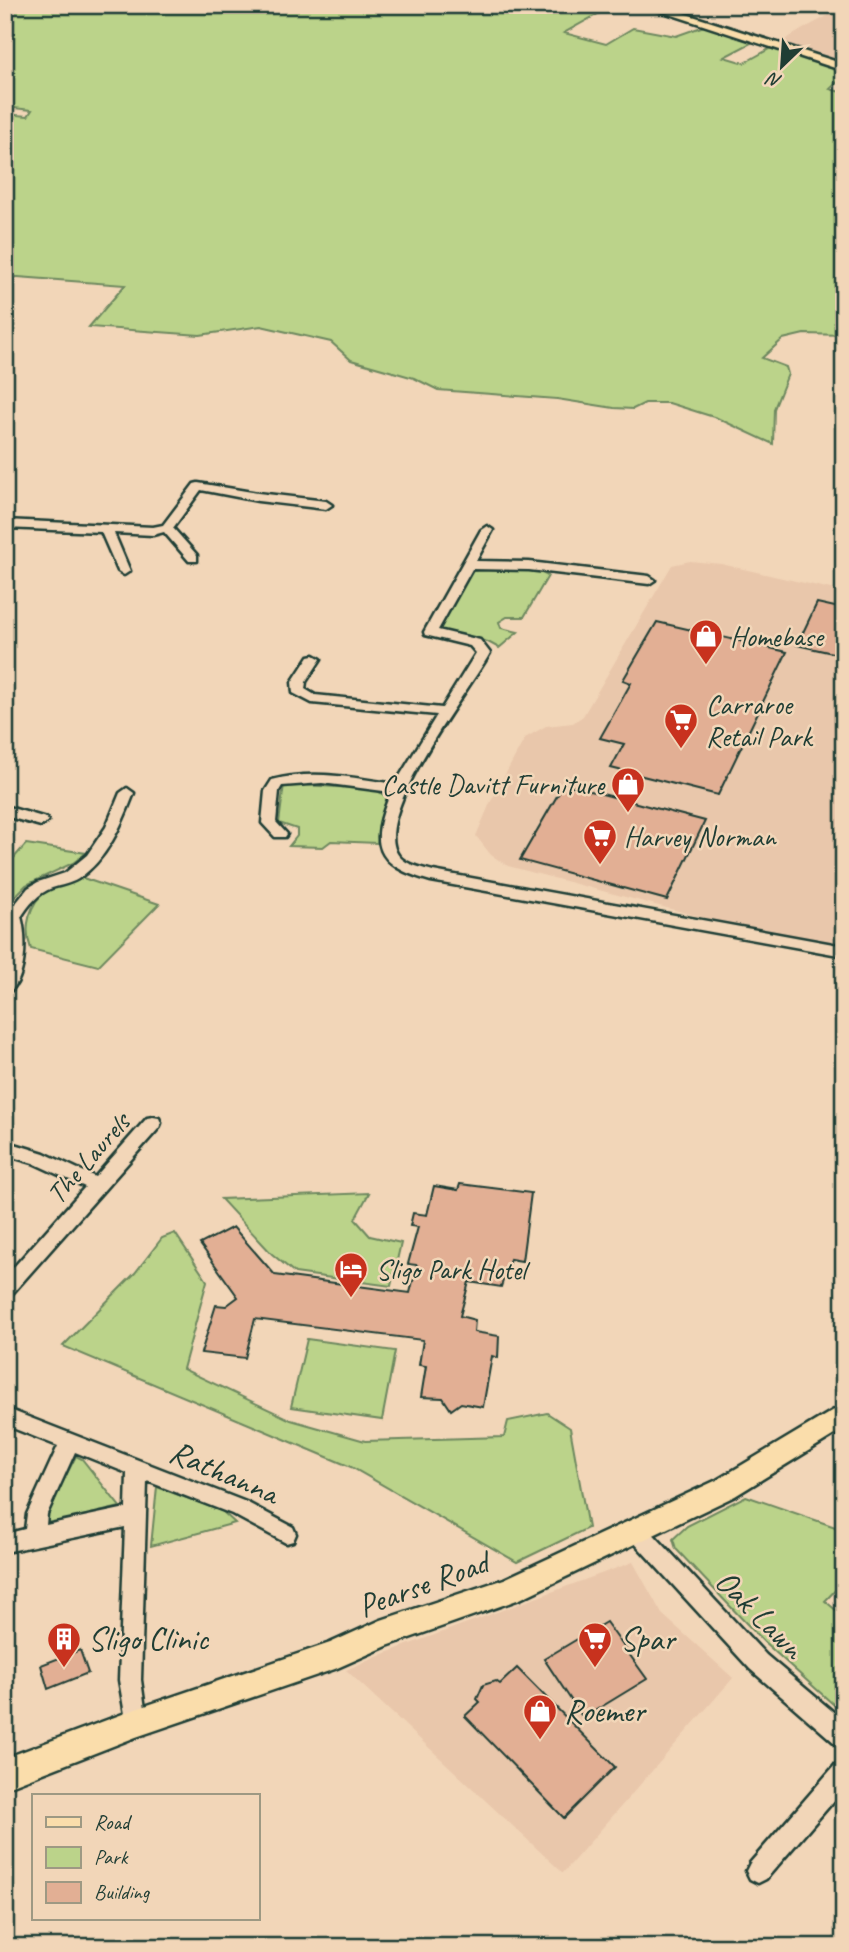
<svg xmlns="http://www.w3.org/2000/svg" width="849" height="1952" font-family="Caveat,sans-serif">
<style>
.built{fill:#e9c7ab}
.green{fill:#bbd38a;stroke:#6d885f;stroke-width:2}
.building{fill:#e2af94;stroke:#1f3d34;stroke-width:2}
.lines{fill:none;stroke-linecap:round;stroke-linejoin:round}
.minor-casing{stroke:#1f3d34;stroke-width:5}
.major-casing{stroke:#1f3d34;stroke-width:5}
.minor{fill:#f2d6b8;fill-rule:evenodd}
.major{fill:#faddab;fill-rule:evenodd}
.labels{text-anchor:middle;dominant-baseline:central;stroke-width:5;stroke-linejoin:round;paint-order:stroke}
.poi-label{font-size:28px;fill:#1f3d34;stroke:#f2d6b8;text-anchor:start}
.street-label{font-size:28px;fill:#1f3d34;stroke:#f2d6b8}
.near-street-label{font-size:33px;fill:#1f3d34;stroke:#f2d6b8}
.near-poi-label{font-size:33px;fill:#1f3d34;stroke:#f2d6b8;text-anchor:start}
</style>
<rect width="100%" height="100%" fill="#f2d6b8"/>
<filter id="ink" filterUnits="userSpaceOnUse"><feTurbulence type="fractalNoise" baseFrequency=".0143" numOctaves="2"/><feDisplacementMap in="SourceGraphic" scale="14" xChannelSelector="R" yChannelSelector="G"/><feConvolveMatrix kernelMatrix="1 2 1 2 8 2 1 2 1" color-interpolation-filters="sRGB"/></filter>
<g filter="url(#ink)">
<path class="built" d="M844 7V65L778 44 803 29Z
M690 561 721 564 844 592V950L781 938 508 866 491 855 476 836 490 803 525 738 546 726 573 723 583 716 672 565Z
M633 1562 662 1614 733 1678 563 1873 346 1670 391 1651Z"/>
<path class="green" d="M5 5H614L564 33 606 44 633 28 676 36 704 26 753 42 724 57 744 63 771 48 844 71V76L830 89 844 93V335L804 334 783 339 762 358 786 367 788 374 774 409 773 444 717 418 669 403H645L633 409 614 408 557 399 438 390 414 378 351 360 331 342 261 326 200 335 89 327 125 285 5 276V114L28 116 32 110 5 107Z
M478 570H536L548 576 524 617H507L499 622 501 628 518 632 499 648 488 642 443 631 439 628 469 572Z
M284 784 374 789 387 797 379 823 377 843 331 841 323 847 289 846 297 836V829L279 823Z
M26 844 86 853 73 863 26 885 5 907V868Z
M80 877 159 904 98 966 31 949C23 928 29 903 48 889 56 883 70 881 80 877Z
M369 1193 355 1219 370 1236 401 1243 391 1286 295 1273 272 1254 221 1199Z
M175 1233 207 1281 183 1369 291 1420 365 1441 504 1437 508 1421 547 1413 570 1428 588 1528 517 1562 351 1467 63 1346 135 1273 162 1238Z
M307 1339 395 1351 382 1420 291 1407Z
M76 1456 82 1459 120 1507 49 1524 45 1523 47 1512Z
M157 1487 222 1511 235 1523 151 1546Z
M746 1496 844 1530V1581L825 1601 844 1617V1714L763 1641 676 1549 673 1539 687 1526Z"/>
<path class="building" d="M817 603 844 609V638L837 654 797 645Z
M657 622 787 652 718 795 611 768 624 744 600 738 631 683 623 680Z
M564 784 705 821 667 900 520 860Z
M460 1184 531 1193 522 1261 510 1259 501 1287 469 1282 460 1316 475 1320 474 1332 499 1336 498 1358 492 1356 483 1407 461 1403 451 1410 443 1398 421 1397 426 1366 419 1365 423 1340 255 1319 245 1358 201 1353 216 1305 226 1306 238 1297 200 1244 233 1227 275 1275 410 1293 417 1265 408 1264 418 1227 410 1226 413 1213 427 1215 434 1186 458 1190Z
M606 1622 647 1679 583 1718 544 1659Z
M80 1650 88 1673 48 1689 41 1665Z
M517 1668 615 1767 564 1818 465 1716 480 1702 477 1699 483 1685 496 1681 500 1684Z"/>
<g class="lines">
<g class="minor-casing">
<path id="minor" d="M198 483 258 493 326 501 332 505 326 509 258 501 201 490 173 528 197 555V561H189L164 532 153 535 114 533 130 571 124 575 118 571 101 532 5 528V520L153 527 163 525 194 484Z
M487 526 493 530 476 561 529 562 649 576 655 580 649 584 529 570 472 569 438 630 480 640 490 653C469 691 368 818 399 856 406 865 423 868 433 871L844 946V956L431 881C374 865 369 845 391 792L322 783 282 786 279 791 276 822 287 834 285 837H275L262 823 265 791 272 780C314 769 353 778 395 784L437 715 312 703 293 693 292 682 309 656 314 655 321 659 306 682 305 689 315 695 442 708 476 653 470 646 425 635 424 632 481 530Z
M127 788 134 793C122 824 107 860 78 879 70 884 61 885 52 888 38 893 29 905 21 917 27 936 27 986 5 994 5 967 14 943 5 917L28 888 38 882 65 873 87 855 106 827 120 793Z
M5 806 46 818 48 821 41 826 5 816Z
M153 1117 159 1118 161 1123 159 1128 11 1295 5 1297V1277L85 1187 33 1163 5 1155V1141L44 1153 95 1177 147 1118Z
M5 1408 246 1502 293 1527 296 1534 293 1541 286 1543 232 1514 147 1481 141 1680 147 1723 144 1731 136 1734 128 1731 119 1680 125 1527 5 1552V1534L25 1529 27 1514 58 1446 5 1425ZM75 1452 127 1473 126 1508 46 1525 47 1514Z
M637 1522 644 1524 766 1655 844 1721V1747L836 1744 750 1669 630 1538 627 1531 630 1524Z
M844 1761V1789L766 1879 758 1883 750 1879 746 1871 750 1863 836 1764Z"/>
</g>
<g class="major-casing">
<path id="major" d="M642 5H658L844 64V71Z
M844 1404V1429L735 1496 520 1599 387 1646 335 1669 136 1737 5 1788V1758L136 1709 330 1643 381 1620 504 1579 717 1480Z"/>
</g>
<use href="#minor" class="minor"/>
<use href="#major" class="major"/>
</g>
</g>
<defs>
<g id="shop-pin" transform="scale(1.75)"><path d="M0 17L-7.5 6A9.5 9.5 0 1 1 7.5 6Z" fill="#c8321e" stroke="#f2d6b8"/><path d="M-5-2.5h2.3a2.7 3.5 0 0 1 5.4 0H5L5.5 6h-11ZM-1.5-2.5h3a1.5 2.3 0 0 0-3 0Z" fill="#fff"/></g>
<g id="supermarket-pin" transform="scale(1.75)"><path d="M0 17L-7.5 6A9.5 9.5 0 1 1 7.5 6Z" fill="#c8321e" stroke="#f2d6b8"/><path d="M-6-5.5h2.5l.6 2H6L4.5 2H-2.5L-4.4-4H-6ZM-1.5 3.2a1.3 1.3 0 1 0 .1 0ZM3 3.2a1.3 1.3 0 1 0 .1 0Z" fill="#fff"/></g>
<g id="hotel-pin" transform="scale(1.75)"><path d="M0 17L-7.5 6A9.5 9.5 0 1 1 7.5 6Z" fill="#c8321e" stroke="#f2d6b8"/><path d="M-6-4.5h1.5V1H6V5H4.5V3h-9V5H-6ZM-4 0a1.8 1.8 0 1 1 3.6 0ZM.5 0V-2.5h3Q6-2.5 6 0Z" fill="#fff"/></g>
<g id="building-pin" transform="scale(1.75)"><path d="M0 17L-7.5 6A9.5 9.5 0 1 1 7.5 6Z" fill="#c8321e" stroke="#f2d6b8"/><path d="M-4-6H4V6H1V3H-1V6H-4ZM-2.5-4.3h1.7v1.8h-1.7ZM.8-4.3h1.7v1.8H.8ZM-2.5-1h1.7V.8h-1.7ZM.8-1h1.7V.8H.8Z" fill="#fff"/></g>
</defs>
<g fill-rule="evenodd">
<use href="#shop-pin" x="706" y="636"/>
<use href="#supermarket-pin" x="681" y="720"/>
<use href="#shop-pin" x="628" y="784"/>
<use href="#supermarket-pin" x="600" y="836"/>
<use href="#hotel-pin" x="351" y="1269"/>
<use href="#building-pin" x="64" y="1639"/>
<use href="#supermarket-pin" x="595" y="1639"/>
<use href="#shop-pin" x="540" y="1711"/>
</g>
<g class="labels">
<g class="poi-label">
<text x="730" y="636">Homebase</text>
<text x="706" y="704">Carraroe<tspan x="706" dy="32">Retail Park</tspan></text>
<text x="604" y="784" text-anchor="end">Castle Davitt Furniture</text>
<text x="624" y="836">Harvey Norman</text>
<text x="376" y="1269">Sligo Park Hotel</text>
</g>
<g class="street-label">
<text transform="translate(88 1158) rotate(-49)">The Laurels</text>
</g>
<g class="near-street-label">
<text transform="translate(224 1472) rotate(23)">Rathanna</text>
<text transform="translate(423 1584) rotate(-20)">Pearse Road</text>
<text transform="translate(760 1614) rotate(45)">Oak Lawn</text>
</g>
<g class="near-poi-label">
<text x="88" y="1639">Sligo Clinic</text>
<text x="620" y="1639">Spar</text>
<text x="564" y="1711">Roemer</text>
</g>
</g>
<rect width="849" height="1952" fill="none" stroke="#f2d6b8" stroke-width="28"/>
<rect x="14" y="14" width="821" height="1924" fill="none" stroke="#1f3d34" stroke-width="2.5" filter="url(#ink)"/>
<rect x="32" y="1794" width="228" height="126" fill="#f2d6b8" stroke="#9e9983" stroke-width="2"/>
<rect x="46" y="1817" width="35" height="10" fill="#faddab" stroke="#9e9983" stroke-width="2"/>
<text x="94" y="1829" font-size="21" fill="#1f3d34">Road</text>
<rect x="46" y="1847" width="35" height="21" fill="#bbd38a" stroke="#9e9983" stroke-width="2"/>
<text x="94" y="1864" font-size="21" fill="#1f3d34">Park</text>
<rect x="46" y="1882" width="35" height="21" fill="#e2af94" stroke="#9e9983" stroke-width="2"/>
<text x="94" y="1899" font-size="21" fill="#1f3d34">Building</text>
<g transform="translate(782 66) rotate(205)" stroke="#f2d6b8" stroke-width="5" paint-order="stroke">
<path d="M0-5L12 26L0 18L-12 26Z" fill="#1f3d34"/>
<text y="-10" font-size="19" font-weight="bold" text-anchor="middle" fill="#1f3d34">N</text>
</g>
</svg>
